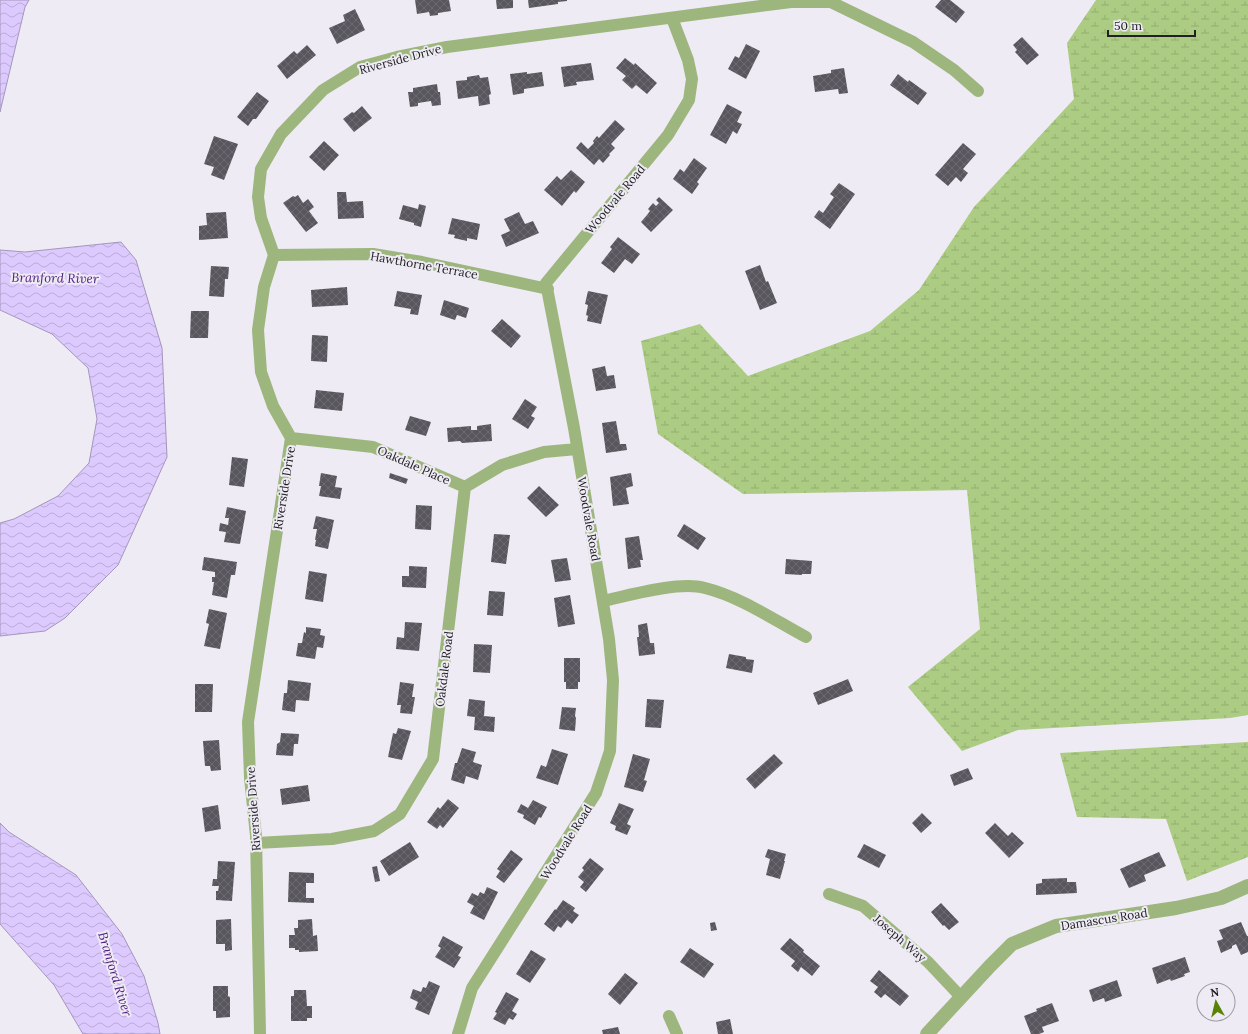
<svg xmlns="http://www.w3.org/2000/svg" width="1248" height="1034" font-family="Lora,serif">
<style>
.wetland{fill:url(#wetland-marsh)}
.water{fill:url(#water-waves);stroke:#a496bc}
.building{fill:url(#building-cross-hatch)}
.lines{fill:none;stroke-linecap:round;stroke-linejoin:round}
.minor{stroke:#9db67e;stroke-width:12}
.tertiary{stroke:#9db67e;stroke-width:14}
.labels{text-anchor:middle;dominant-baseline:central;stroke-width:4;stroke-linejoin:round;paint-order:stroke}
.street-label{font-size:12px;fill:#222024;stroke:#eeebf4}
.water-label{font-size:13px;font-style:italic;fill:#512183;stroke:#eeebf4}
</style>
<defs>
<pattern id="wetland-marsh" width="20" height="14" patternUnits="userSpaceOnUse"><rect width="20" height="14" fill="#abcc82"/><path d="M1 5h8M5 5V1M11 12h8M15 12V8" fill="none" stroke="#93af70"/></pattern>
<pattern id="water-waves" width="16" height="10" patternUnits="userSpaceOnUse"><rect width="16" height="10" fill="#dcc9fd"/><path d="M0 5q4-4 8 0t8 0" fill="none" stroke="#bcacd9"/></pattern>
<pattern id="building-cross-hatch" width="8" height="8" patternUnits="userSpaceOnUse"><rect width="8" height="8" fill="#59575e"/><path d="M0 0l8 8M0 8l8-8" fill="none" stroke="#6d6b71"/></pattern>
</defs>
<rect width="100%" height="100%" fill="#eeebf4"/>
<path class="wetland" d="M1096 0H1248V715L1230 718 1018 730 962 751 908 687 980 629 967 490 743 494 658 434 641 341 700 324 748 376 870 331 919 290 974 207 1074 99 1067 43Z
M1248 742V857L1187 881 1166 819 1077 817 1060 753Z"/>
<path class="water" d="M0 0H29L25 7 0 112Z
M121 242 136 260 162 348 167 457 118 565 65 618 45 631 0 636V523L14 519 58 496 89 463 97 419 88 368 52 334 0 310V250L25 252Z
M0 823 9 832 76 875 122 934 144 976 158 1023 160 1034H83L54 985 0 924Z"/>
<path class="building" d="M415 0H449L451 11 438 13V15L430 16 429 12 417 14Z
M496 0H513V8L497 9Z
M528 0H567V1L558 2V4L529 8Z
M941 0H950L965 12 956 23 935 7Z
M355 9 365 30 337 44 329 28 345 21 343 15Z
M1022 37 1039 55 1027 65 1015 52 1017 50 1013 45Z
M746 44 760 51 746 79 728 69 735 56 739 58Z
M307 45 316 55 287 79 277 66 294 51 297 54Z
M625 58 634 65 635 63 657 83 647 94 636 85 632 89 622 80 626 76 616 68Z
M591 63 594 80 576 82 577 85 564 87 561 67Z
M844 68 848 93 839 94 838 89 815 92 813 76 831 73V70Z
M527 72V74L542 72 544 86 524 89V93L513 95 510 74Z
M898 74 908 82 909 80 927 93 918 105 890 85Z
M479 75 480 78 488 77 491 94 489 95 490 104 479 106 478 96 458 99 456 81 467 80V77Z
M437 84 438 92H440L441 105 432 106 431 101 418 103V106L410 107 408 92H413V88Z
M257 92 269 101 256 119H253L248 126 237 117Z
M727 104 742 112 737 122 742 124 737 134 733 131 726 144 710 135Z
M362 106 372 118 354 132 343 119 352 112 354 113Z
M615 120 625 129 611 144 615 148 609 154 610 155 603 163 599 159 594 165 576 148 581 142 588 149 594 143 593 141 597 136 599 138Z
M214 136 238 144 224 180 211 175 214 167 204 164Z
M324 141 339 155 324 171 309 157Z
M963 143 976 154 963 169 968 173 961 182 956 177 948 186 935 175Z
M694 158 707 168 697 182 699 184 692 194 673 179 680 169 684 172Z
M571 170 585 182 576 193 574 191 562 206 544 190 557 176 561 180Z
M839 183 855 194 830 229 814 217 819 210 823 213 834 197 830 194Z
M337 192H346L347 202 363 201 364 218 338 219Z
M298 195 303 203 308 199 314 207 309 211 318 223 306 232 283 203 293 196 295 197Z
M659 197 673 210 651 232 641 222 647 215 650 211 648 209 653 203 656 206 659 203 656 200Z
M419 204 426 206 421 227 414 225V223L399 219 403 205 418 209Z
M226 212 228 238 199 240V226L207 225 206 213Z
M519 212 525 224 533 221 539 233 506 247 501 235 510 231 504 219Z
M452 218 480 224 477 240 467 238V241L454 238 455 235 448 234Z
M618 237 640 254 632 264 625 259 614 273 601 263 612 249 610 247Z
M760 265 766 282 768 281 777 303 760 310 745 271Z
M211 266 229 267 228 279H225L224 297 209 296Z
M347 287 348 305 312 307 311 290Z
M397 291 422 295 418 315 410 314 411 309 394 306Z
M588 291 608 295 601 324 587 321 588 316 586 315 588 305 585 304Z
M444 300 469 308 466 318 457 315 455 320 440 315Z
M191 311H209L208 338H190Z
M502 319 521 336 511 348 491 331Z
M312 335 328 336 327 362 311 361Z
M605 366 607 376 614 375 616 388 596 391 592 369Z
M316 390 344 393 342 411 314 408Z
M525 399 537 407 531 416 535 418 528 429 512 419Z
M410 416 431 422 426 436 405 430Z
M616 421 620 444H626L627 450 606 453 602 423Z
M491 424 492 441 462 443 460 441 448 442 447 428 471 426V430H477V426Z
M232 457 248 459 244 487 229 485Z
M321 473 337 476 335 487 342 488 340 499 319 496 321 486H319Z
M390 473 408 479 406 484 389 478Z
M631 473 633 486 626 488 629 504 613 506 610 477Z
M539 486 559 505 546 517 527 498Z
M416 505 432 506 431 530 415 529Z
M227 507 246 511 240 544 224 542 226 532 219 531 220 523 228 525 229 518H225Z
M316 516 334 520 328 549 315 546 316 540H315L317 529H313Z
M684 524 706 538 698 550 677 536Z
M494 534 510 535 506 564 491 562Z
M639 536 643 560H640L641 567 628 569 625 538Z
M204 557 237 562 235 575H231L227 598 212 595 214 582H212V577H215V572L202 570Z
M567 558 571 580 555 582 551 560Z
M786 559 812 561 811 574H802V575L785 574Z
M409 566 427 567 426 588 402 587V576H409Z
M309 571 327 574 323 602 305 599Z
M489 591 505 592 503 616 487 615Z
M570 595 575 624 558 627 554 598Z
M209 609 227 613 220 649 204 646 209 624 206 623Z
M405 622 422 623 419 651 396 649 397 637 404 638Z
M647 623 650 643H654L655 654 639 656 637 637H639L638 625Z
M306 627 321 629 320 635 325 636 323 648 317 647 315 659 296 656 298 643H302L304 632 306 633Z
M474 644 492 645 490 673 473 672Z
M729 654 746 657V659L754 660 752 673 726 668Z
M564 658H580V682H578V689H566V682H564Z
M848 679 853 691 818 705 813 693Z
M288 680 311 683 309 701 296 700 295 712 282 710 284 693H287Z
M400 682 414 684 412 697H415L412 714 400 713 401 705H397Z
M195 684H213L212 712H195Z
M469 699 485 701 484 716 495 717 494 732 474 730 475 717 467 716Z
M647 699 664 700 661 728 645 727Z
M562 707 576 708 575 716 576 718 575 731 559 729Z
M398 728 411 731 402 760 388 757 393 733 396 734Z
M281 733 299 734 298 744H294L293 756 276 755 277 744 280 742Z
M219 740 221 770 211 771 210 766H205L203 741Z
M462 748 476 752 473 762 482 765 478 780 466 776 464 784 451 780 455 763H457Z
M552 749 568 754 558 785 536 778 541 765 546 767Z
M633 754 650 759 644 780 647 781 643 792 624 787Z
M774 754 783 763 755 789 746 779Z
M968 768 973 779 954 786 950 775Z
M308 785 310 801 282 805 280 789Z
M448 799 459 808 443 828 440 825 437 829 427 822 438 807 440 809Z
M533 800 547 807 541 818 539 817 535 825 523 818 524 815 517 812 521 804 528 808Z
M619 803 634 809 627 824 631 826 627 835 615 830 616 826 610 823Z
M218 805 221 829 205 832 202 808Z
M922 813 932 823 921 833 912 823Z
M995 823 1008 836 1012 832 1024 843 1009 858 985 833Z
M410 842 419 857 389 876 380 861Z
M864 844 886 855 879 868 857 857Z
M768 849 786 854 784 861H785L780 879 766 875 770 859 765 857Z
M511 850 523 859 504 883 496 877 500 871 497 869Z
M1159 852 1166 866 1144 875 1146 881 1129 888 1120 869Z
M590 858 604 869 586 892 580 887 584 882 578 877 584 870 582 868Z
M218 861 235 862 232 901 216 900V891H218L219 886H212L213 879H217Z
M377 866 380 881 375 882 372 867Z
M289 872 314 873V883H306V898H314V903L288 902Z
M1067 878V882H1076L1077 893 1036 895V884L1042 883V879Z
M487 887 498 892 484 920 470 913 474 906 467 902 472 893 478 896 480 892 484 894Z
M563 900 575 908 573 911 579 915 572 924 567 920 561 928 558 926 554 932 544 924 555 909 556 910Z
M941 903 959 922 949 930 944 925 943 926 931 912Z
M231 919 232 950 225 951V944H216V920Z
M312 919 313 936 317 935 318 951 299 952V950H295V948H289V935H295L294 928H298V920Z
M715 922 717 930 711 931 710 923Z
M1241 922 1247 936H1248V952L1241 955 1236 944 1232 946V948L1221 953 1217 941 1223 939 1219 930Z
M443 936 463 947 458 956 461 957 454 968 435 957 441 948 438 946Z
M790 938 804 950 803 952 820 966 812 976 801 967 798 972 791 966 795 961 780 949Z
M690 948 714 964 704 978 680 962Z
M531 950 546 959 530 983 516 974Z
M1185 957 1190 972 1184 974 1185 976 1171 981 1170 979 1157 984 1152 968Z
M879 970 909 996 900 1006 885 994 881 998 874 992 878 987 870 981Z
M625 973 638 983 620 1005 608 994Z
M1117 980 1122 996 1105 1002 1104 998 1093 1002 1089 990Z
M429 981 440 986 429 1015 415 1009 418 1002 410 998 413 989 421 992 423 987 426 988Z
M213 986H228V996L230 997V1017L216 1018V1011H213Z
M294 990H306L307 1006H312V1018H307V1021H291V996H294Z
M506 992 519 999 512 1011 517 1014 513 1020 509 1018 505 1025 493 1019 497 1013 495 1012Z
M1052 1003 1059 1021 1042 1027 1044 1032 1039 1034H1031L1024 1016 1037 1011 1036 1009Z
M730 1019 733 1034H718L716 1022Z
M618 1027 620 1034H603L602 1030Z"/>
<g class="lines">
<path class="minor" d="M274 255 373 254 422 262 548 289
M291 438 373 447 465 487
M603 601C630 595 679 581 705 588 741 597 774 620 806 637
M256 843 332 839 374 831 400 814 433 759 465 487 502 465 544 452 577 449
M829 894 863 906 928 962 961 997
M669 1016 677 1034
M260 1034 256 836 250 778 248 722 291 438 273 406 261 372 258 330 264 287 274 255 261 218 258 197 261 169 281 134 323 90 360 67 397 57 447 47 791 2H831L913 42 954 70 978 91
M458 1034 472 988 596 793 610 751 613 680 609 639 574 428 546 283 668 135 689 100 692 79 688 60 672 18"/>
<path class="tertiary" d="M927 1034 990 966 1012 944 1056 926 1176 908 1221 898 1248 886"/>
</g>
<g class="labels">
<g class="street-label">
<text transform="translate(400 59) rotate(-15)">Riverside Drive</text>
<text transform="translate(615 199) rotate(-50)">Woodvale Road</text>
<text transform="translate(424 265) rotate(10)">Hawthorne Terrace</text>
<text transform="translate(414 465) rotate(24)">Oakdale Place</text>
<text transform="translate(284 488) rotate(-81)">Riverside Drive</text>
<text transform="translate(589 519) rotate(80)">Woodvale Road</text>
<text transform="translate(444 669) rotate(-83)">Oakdale Road</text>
<text transform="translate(253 809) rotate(-94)">Riverside Drive</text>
<text transform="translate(566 842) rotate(-58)">Woodvale Road</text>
<text transform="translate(1104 919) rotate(-9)">Damascus Road</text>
<text transform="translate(900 938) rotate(41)">Joseph Way</text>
</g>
<g class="water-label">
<text transform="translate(55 278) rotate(1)">Branford River</text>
<text transform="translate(115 974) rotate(73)">Branford River</text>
</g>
</g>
<g transform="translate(1216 1002) rotate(352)"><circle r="19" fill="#eeebf4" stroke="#9c9aa1"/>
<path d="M0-3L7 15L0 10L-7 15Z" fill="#5a8205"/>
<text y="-6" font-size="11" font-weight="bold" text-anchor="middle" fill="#222024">N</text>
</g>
<path d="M1108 30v6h87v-6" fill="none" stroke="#222024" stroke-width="2"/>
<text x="1114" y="30" font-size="12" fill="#222024" stroke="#eeebf4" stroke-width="3" paint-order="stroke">50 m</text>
</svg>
